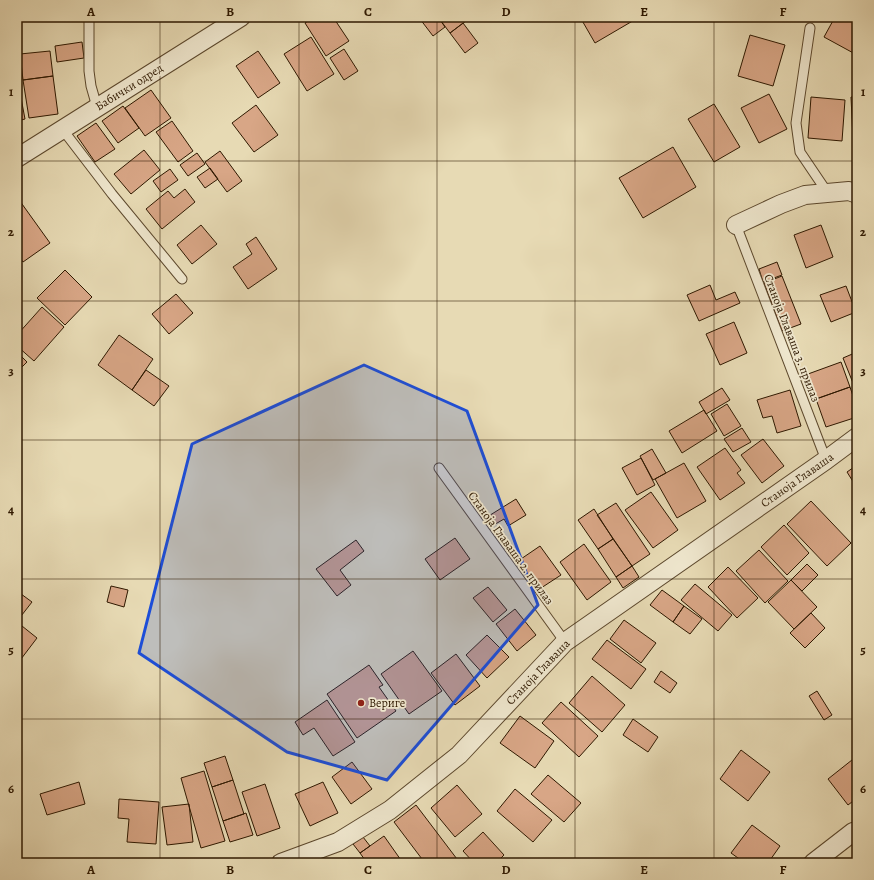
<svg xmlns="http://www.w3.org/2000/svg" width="874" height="880" font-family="Alegreya,serif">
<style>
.building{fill:#d8a686;stroke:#2e1800}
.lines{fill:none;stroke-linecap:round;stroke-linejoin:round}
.lane-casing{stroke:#5c482d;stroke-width:11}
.street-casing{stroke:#5c482d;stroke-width:20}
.lane{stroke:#efe7ce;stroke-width:9}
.street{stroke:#efe7ce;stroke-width:18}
.marked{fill:#1d4ed8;fill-opacity:0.2;stroke:#1d4ed8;stroke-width:3;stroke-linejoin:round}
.grid{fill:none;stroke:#2e1800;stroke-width:1;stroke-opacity:0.55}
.poi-dot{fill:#8f2418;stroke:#efe7ce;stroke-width:1.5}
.labels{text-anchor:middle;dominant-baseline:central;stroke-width:3.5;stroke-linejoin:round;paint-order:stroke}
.street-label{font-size:12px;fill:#2e1800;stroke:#efe7ce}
.poi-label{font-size:12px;fill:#2e1800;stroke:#efe7ce;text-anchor:start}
.neatline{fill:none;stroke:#2e1800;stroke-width:1.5}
.grid-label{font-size:13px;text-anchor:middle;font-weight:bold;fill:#2e1800}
</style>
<rect width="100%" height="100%" fill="#e7dab4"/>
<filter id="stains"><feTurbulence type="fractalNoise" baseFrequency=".005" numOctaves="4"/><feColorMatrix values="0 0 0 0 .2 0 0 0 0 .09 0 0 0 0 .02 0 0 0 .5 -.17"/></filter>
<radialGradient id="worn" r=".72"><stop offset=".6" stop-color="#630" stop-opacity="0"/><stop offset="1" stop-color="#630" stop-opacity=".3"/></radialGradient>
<path class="building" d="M314 17H333L349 41 326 56 305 23Z
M422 17H438L445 27 433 36 420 19Z
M438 17H469L470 18 450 33Z
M580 17H635L636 19 595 43Z
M835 17H857V55L824 37Z
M463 23 478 43 465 53 450 33Z
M750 35 785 45 773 86 738 76Z
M311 37 334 74 307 91 284 54Z
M82 42 84 58 57 62 55 46Z
M344 49 358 71 344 80 330 58Z
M50 51 53 76 23 80 20 54Z
M258 51 280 83 258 98 236 66Z
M17 56H18L21 90H17Z
M53 76 58 114 29 118 23 80Z
M151 90 171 118 145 136 125 108Z
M769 94 787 129 759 143 741 108Z
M811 97 845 100 842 141 808 138Z
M851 97H857V138L853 139Z
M21 98 25 119 17 121V99Z
M714 104 740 147 714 162 688 119Z
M256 105 278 135 254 152 232 123Z
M123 106 139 128 118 143 102 121Z
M172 121 193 151 178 162 156 132Z
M96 123 115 149 95 162 77 136Z
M673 147 696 187 643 218 619 178Z
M144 150 160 170 131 194 114 174Z
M220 151 242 181 227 192 205 162Z
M197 153 205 164 188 176 180 165Z
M210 168 218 179 205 188 197 177Z
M170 169 178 180 161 192 153 181Z
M185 189 195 202 162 229 146 209 168 191 174 198Z
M17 197 50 243 23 262 17 254Z
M201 225 217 244 192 264 177 245Z
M821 225 833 257 806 268 794 235Z
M256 237 277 269 248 289 233 267 252 254 246 244Z
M777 262 782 275 763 282 759 269Z
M65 270 92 297 65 325 37 298Z
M782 276 801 324 782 331 764 283Z
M710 285 716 300 735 292 740 303 699 321 687 295Z
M846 286 856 312 831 322 820 295Z
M176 294 193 313 169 334 152 314Z
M42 307 64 327 34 361 17 346V335Z
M734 322 747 353 720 365 706 334Z
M119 335 153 359 132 390 98 365Z
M17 352 27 362 17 372Z
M857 352V387L855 388 843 358Z
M841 362 850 387 816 399 808 374Z
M146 370 169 386 154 406 132 390Z
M850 387 857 408V417L826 427 816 399Z
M722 388 730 400 706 414 699 402Z
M790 390 801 426 777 433 772 416 763 418 757 400Z
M727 404 741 426 724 436 711 414Z
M704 410 717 431 682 453 669 431Z
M742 428 751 442 733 452 724 439Z
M763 439 784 466 762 483 741 455Z
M725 448 741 470 737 473 745 483 720 500 697 467Z
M652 449 666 473 653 480 640 456Z
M641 458 655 485 637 495 622 468Z
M684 463 706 501 677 518 655 479Z
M857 465V488L847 472Z
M651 492 678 530 653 548 625 510Z
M516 499 526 515 508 526 504 519 492 526 487 517Z
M811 501 851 543 827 566 787 524Z
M616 503 650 554 632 566 597 515Z
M594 509 613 539 598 549 578 520Z
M784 525 809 553 787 575 761 547Z
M455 538 470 559 440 580 425 559Z
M613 539 632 566 616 577 598 549Z
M356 540 364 551 340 570 351 585 337 596 316 569Z
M584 544 611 582 587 600 560 562Z
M540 546 561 575 538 590 518 561Z
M759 550 788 581 765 603 736 571Z
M807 564 818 575 802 591 791 580Z
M632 566 639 577 623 588 616 577Z
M728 567 758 598 737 618 708 587Z
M791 580 817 607 794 629 768 602Z
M695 584 732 615 718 631 681 600Z
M111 586 128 590 124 607 107 602Z
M488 587 507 610 493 622 473 598Z
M662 590 684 606 673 622 650 605Z
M17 591 32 602 18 620H17Z
M684 606 702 619 690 634 673 622Z
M515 609 536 635 517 651 496 624Z
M811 613 825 628 805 648 790 633Z
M624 620 656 643 641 663 610 639Z
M17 622 37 638 18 663 17 662Z
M487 635 509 657 487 678 466 655Z
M607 640 646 669 631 689 592 659Z
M413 651 442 691 409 714 381 674Z
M456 654 480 686 455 705 431 673Z
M369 665 383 685 379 687 396 711 357 738 327 694Z
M661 671 677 683 670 693 654 682Z
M592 676 625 705 602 732 569 703Z
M817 691 832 715 824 720 809 696Z
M327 700 355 742 333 756 314 728 303 735 295 722Z
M561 702 598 736 579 757 542 723Z
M520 716 554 741 535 768 500 743Z
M633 719 658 737 648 752 623 735Z
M741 750 770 772 748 801 720 779Z
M225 756 233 780 212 787 204 763Z
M857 756V798L848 805 828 779Z
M352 762 372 789 351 804 332 777Z
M204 771 225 841 201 848 181 778Z
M548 775 581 803 564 822 531 794Z
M233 780 244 814 223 821 212 787Z
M79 782 85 804 47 815 40 794Z
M323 782 338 813 310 826 295 794Z
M265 784 280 828 257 836 242 792Z
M457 785 482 814 455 837 431 808Z
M515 789 552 820 533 842 497 811Z
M119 799 159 802 156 844 127 842 129 819 118 818Z
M189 804 193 842 167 845 162 807Z
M416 805 460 863H425L394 822Z
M246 813 253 835 230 842 223 821Z
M752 825 780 846 768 863H745L731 853Z
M483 832 504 855 496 863H474L463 851Z
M384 836 403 863H367L360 853Z
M363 837 370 846 360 853 353 844Z"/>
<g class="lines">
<g class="lane-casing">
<path id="lane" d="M89 17V71L91 86 97 107
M810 28 796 123 800 152 827 192
M63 130 112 194 182 279
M736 225 826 460
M439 468 565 642"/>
</g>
<g class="street-casing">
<path id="street" d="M17 158 241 17
M736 225 781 204 805 195 849 191 857 194
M281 863 338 842 390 810 459 755 565 642 826 460 857 437
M813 863 853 832 857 831"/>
</g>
<use href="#lane" class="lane"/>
<use href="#street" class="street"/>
</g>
<path class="marked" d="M364 365 467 411 538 605 387 780 287 752 139 653 192 444Z"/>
<path class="grid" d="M160 17V863M299 17V863M437 17V863M575 17V863M714 17V863M17 161H857M17 301H857M17 440H857M17 579H857M17 719H857"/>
<circle class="poi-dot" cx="361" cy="703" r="4"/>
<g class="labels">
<g class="street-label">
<text transform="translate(129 87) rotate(-32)">Бабички одред</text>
<text transform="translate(792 338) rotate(69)">Станоја Главаша 3. прилаз</text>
<text transform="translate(797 480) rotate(-35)">Станоја Главаша</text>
<text transform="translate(511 548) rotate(54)">Станоја Главаша 2. прилаз</text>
<text transform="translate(538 672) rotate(-46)">Станоја Главаша</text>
</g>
<g class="poi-label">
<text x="369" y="703">Вериге</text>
</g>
</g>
<rect width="874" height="880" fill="none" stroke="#e7dab4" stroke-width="44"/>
<rect x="22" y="22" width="830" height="836" class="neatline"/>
<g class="grid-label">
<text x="91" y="16">A</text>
<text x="230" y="16">B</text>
<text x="368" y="16">C</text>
<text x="506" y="16">D</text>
<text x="644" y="16">E</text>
<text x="783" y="16">F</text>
<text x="11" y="96">1</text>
<text x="863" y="96">1</text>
<text x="11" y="236">2</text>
<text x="863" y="236">2</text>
<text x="11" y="375">3</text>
<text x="863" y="375">3</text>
<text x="11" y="514">4</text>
<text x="863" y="514">4</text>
<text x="11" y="654">5</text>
<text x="863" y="654">5</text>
<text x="11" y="793">6</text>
<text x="863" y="793">6</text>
<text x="91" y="874">A</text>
<text x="230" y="874">B</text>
<text x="368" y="874">C</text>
<text x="506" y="874">D</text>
<text x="644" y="874">E</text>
<text x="783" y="874">F</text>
</g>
<rect width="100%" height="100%" filter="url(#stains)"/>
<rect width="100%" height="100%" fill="url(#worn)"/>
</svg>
